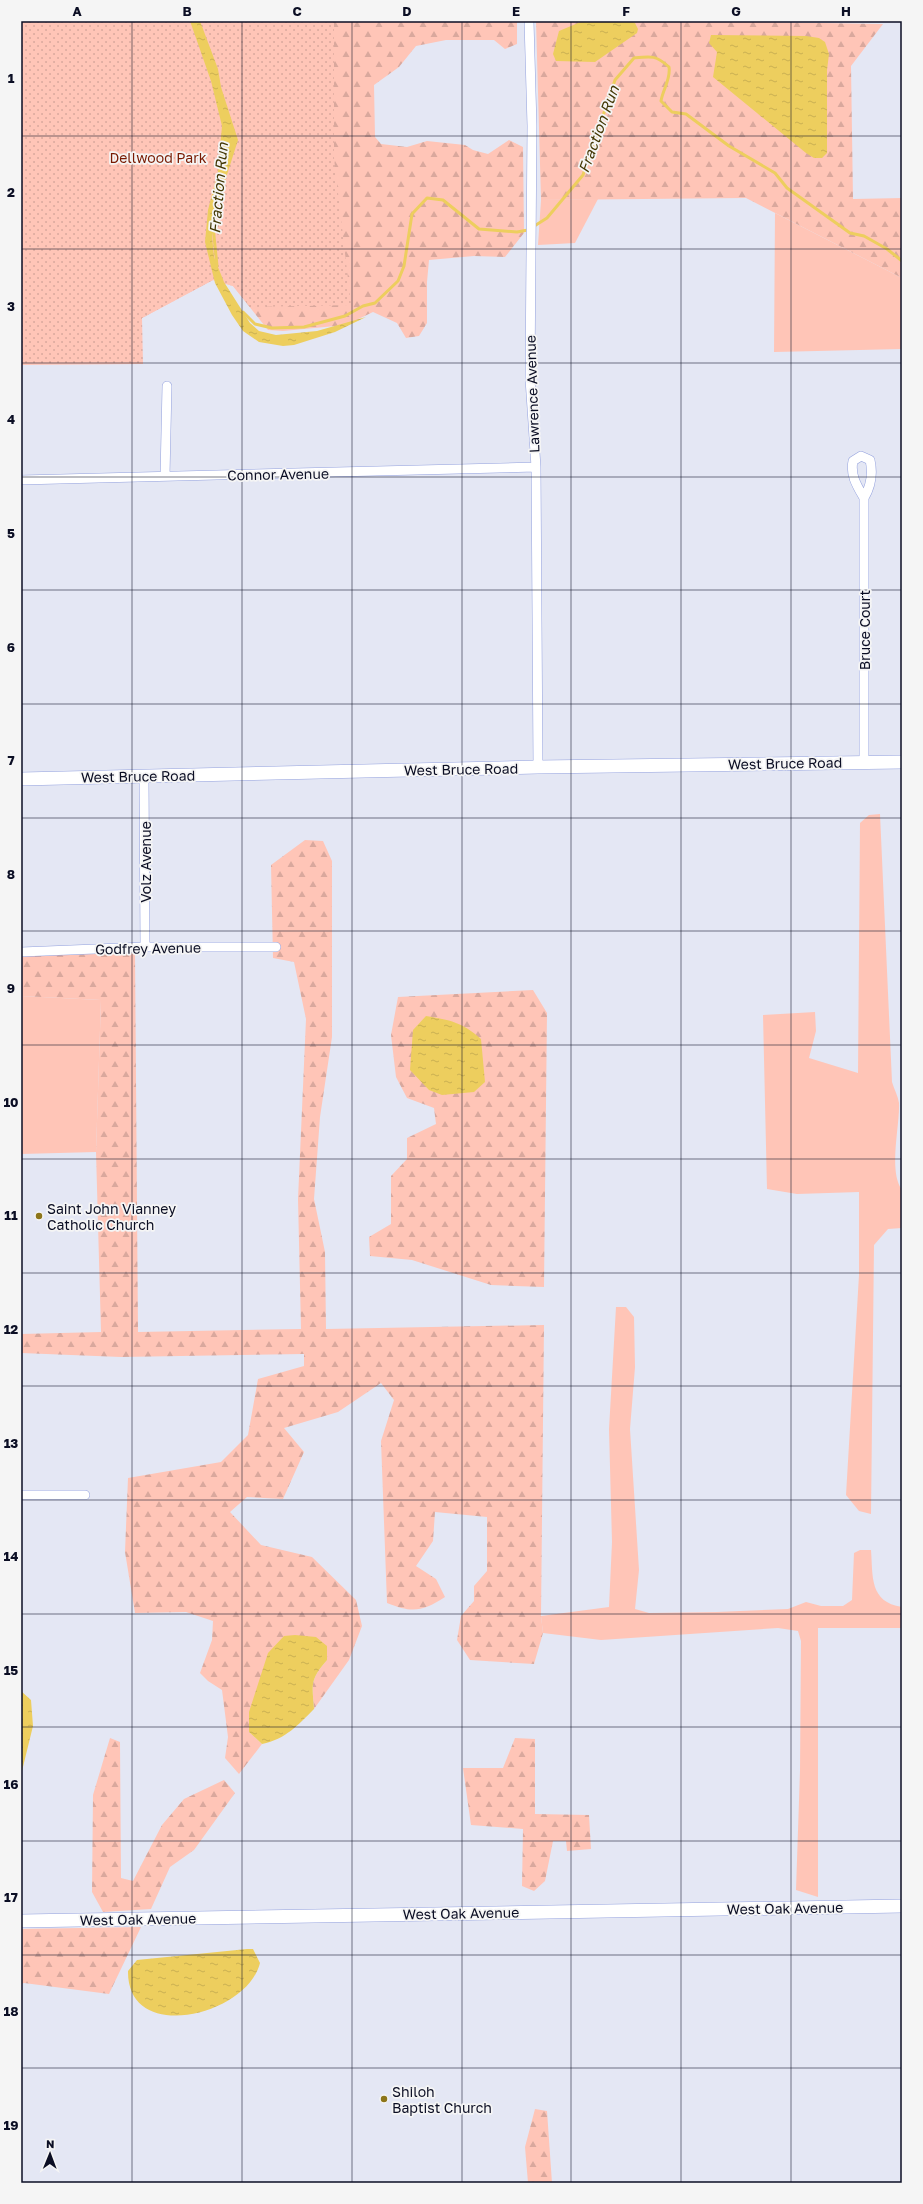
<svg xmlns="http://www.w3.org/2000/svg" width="923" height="2204" font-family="'Golos Text',sans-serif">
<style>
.grass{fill:#ffc5b7}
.forest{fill:url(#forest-firs)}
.park{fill:url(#park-dots)}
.water{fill:url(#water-ripples)}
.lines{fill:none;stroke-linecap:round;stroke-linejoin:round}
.stream{stroke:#edce5e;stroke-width:3}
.street-casing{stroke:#93a1de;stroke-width:10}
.secondary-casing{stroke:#93a1de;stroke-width:14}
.street{stroke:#fff;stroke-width:9}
.secondary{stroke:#fff;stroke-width:13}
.grid{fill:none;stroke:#0b0e24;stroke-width:1;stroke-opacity:0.55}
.poi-dot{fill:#8c7519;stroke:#f5f5f5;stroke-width:1.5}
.labels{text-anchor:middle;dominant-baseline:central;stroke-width:3.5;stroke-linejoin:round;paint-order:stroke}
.park-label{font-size:14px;fill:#791b03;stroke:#f5f5f5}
.street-label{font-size:14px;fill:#0b0e24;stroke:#f5f5f5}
.poi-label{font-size:14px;fill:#0b0e24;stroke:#f5f5f5;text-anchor:start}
.water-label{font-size:15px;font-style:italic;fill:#433704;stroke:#f5f5f5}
.neatline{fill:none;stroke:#0b0e24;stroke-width:1.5}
.grid-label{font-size:13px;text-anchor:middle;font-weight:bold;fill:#0b0e24}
</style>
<defs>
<pattern id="forest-firs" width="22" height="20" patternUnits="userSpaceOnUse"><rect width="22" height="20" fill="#ffc5b7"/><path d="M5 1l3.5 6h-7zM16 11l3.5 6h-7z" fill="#d9a89d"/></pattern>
<pattern id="park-dots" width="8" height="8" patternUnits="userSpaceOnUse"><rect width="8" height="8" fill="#ffc5b7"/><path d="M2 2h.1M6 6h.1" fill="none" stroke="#d9a89d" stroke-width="1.8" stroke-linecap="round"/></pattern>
<pattern id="water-ripples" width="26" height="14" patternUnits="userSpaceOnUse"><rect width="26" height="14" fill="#edce5e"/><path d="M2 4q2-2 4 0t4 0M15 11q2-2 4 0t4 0" fill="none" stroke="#cab052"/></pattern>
</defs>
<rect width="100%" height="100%" fill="#e4e7f4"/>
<path class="grass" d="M598 199 575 243 538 245 541 200Z
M775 213 902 278V349L774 352Z
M880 814 892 1082C894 1089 898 1096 899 1103 900 1126 888 1171 902 1190V1228L888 1229 874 1245 871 1514 859 1511 846 1495 859 1275V1192L797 1194 767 1189 763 1015 815 1012 816 1031 809 1058 858 1073 860 823 869 815Z
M21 996 101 1000 96 1152 21 1154Z
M616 1307H626L634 1317 635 1367 630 1429 639 1570 635 1609 649 1613 717 1612 788 1609 806 1602 821 1606H843L852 1600 854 1553 860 1550H871C873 1576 869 1602 902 1607V1628H818V1897L796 1890 800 1771 801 1641 798 1631 778 1628 601 1640 543 1633 541 1616 609 1607 612 1542 609 1429Z"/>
<path class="forest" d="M58 21H517V44L505 49 494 40H446L416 46 399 67 374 85 375 137 381 144 407 147 427 141 465 145 473 150 488 154 509 140 523 147 524 233 505 257 474 256 429 260 427 282V323L419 336 406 338 397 323 373 312 346 325 283 331 268 330 233 286 213 280 142 318Z
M536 21H711L883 24 851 66 853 199 902 198V278L746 198 541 200Z
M305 840 323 841 332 861V1037L320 1117 314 1199 325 1252 326 1329 544 1325 541 1616 543 1633 534 1664 470 1660 457 1640 461 1616 474 1601V1586L487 1571V1517L435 1512 433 1541 416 1566 436 1579 445 1597C422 1612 412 1613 387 1603L381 1441 394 1400 381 1383 338 1412 284 1428 304 1452 283 1499 247 1497 230 1512 261 1545 312 1557 356 1600 362 1626 349 1660 314 1709C312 1683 310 1680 327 1660L249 1732 262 1744 239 1774 225 1758 228 1737 222 1690 208 1681 200 1673 212 1640 213 1621 186 1612 135 1613 125 1552 128 1478 221 1462 248 1435 258 1379 304 1366V1354L121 1357 21 1353V1334L101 1332 96 1152 101 1000 21 996V956L135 953 138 1332 301 1329 298 1199 306 1019 294 962 273 958 271 865Z
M533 990 547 1013 544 1287 491 1285 412 1260 370 1256 369 1237 391 1224V1176L407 1159V1138L436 1124 434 1108 407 1098 396 1077 391 1035 398 997Z
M110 1738 120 1742 121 1878 133 1881 162 1825 184 1799 224 1780 235 1793 194 1850 170 1867 151 1909 103 1912 92 1892 93 1795Z
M515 1738 535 1739V1814L589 1815 591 1849 567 1851 566 1841H553L545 1881 534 1891 522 1886 523 1829 471 1825 463 1768H503Z
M141 1927 109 1994 24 1983 21 1984V1929Z
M535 2109 547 2111 552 2183H528L525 2147Z"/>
<path class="park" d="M21 21H334V158L351 305 250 307 233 286 213 280 142 318 143 364 21 365Z"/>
<path class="water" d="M190 21H200L218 69 221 87 238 140 218 203 212 236 214 257 224 282 250 323 259 331 276 335 317 331 366 317 335 332 294 345 283 346 259 342 243 331 232 315 215 283 205 242 208 210 218 171 222 126 211 81Z
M583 21H630L635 23 638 29 637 33 595 62 556 61 553 54 559 31Z
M711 35 806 36 819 38 825 42 829 54 827 70V153L822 158H814L806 153 713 77 717 52 709 43Z
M426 1016C450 1020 462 1022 481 1039L485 1082 474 1092 442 1095 429 1090 410 1070 413 1030Z
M295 1635 316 1637 327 1646V1660C310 1680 312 1683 314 1709 298 1725 286 1739 262 1744L249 1732V1712L268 1653 284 1636Z
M21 1691 31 1700 33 1726 21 1775Z
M247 1949H253L260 1963C247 2016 127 2045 128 1971L137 1960Z"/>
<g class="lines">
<path class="stream" d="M213 226 217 266
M243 312 255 324 272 328 304 327 345 316 363 306 375 303 398 281 404 266 412 214 427 198 443 200 479 229 517 232 528 230 547 218 583 175 615 80 634 58C651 56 656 55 669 67 671 79 663 89 661 101L672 112 686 114 729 146 775 173 787 188 850 233 864 236 887 249 902 261"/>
<g class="street-casing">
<path id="street" d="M529 21 532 126 530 379 536 467 538 767
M165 476 167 386
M21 480 536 467
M864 762V498C871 486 873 473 870 460L861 456 853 461C850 475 857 486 864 498
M144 776 145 947
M21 952 145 947H276
M21 1495H85"/>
</g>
<g class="secondary-casing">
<path id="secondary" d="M21 779 538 767 902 762
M21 1921 902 1906"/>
</g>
<use href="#street" class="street"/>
<use href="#secondary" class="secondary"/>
</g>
<path class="grid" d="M132 21V2183M242 21V2183M352 21V2183M462 21V2183M571 21V2183M681 21V2183M791 21V2183M21 136H902M21 249H902M21 363H902M21 477H902M21 590H902M21 704H902M21 818H902M21 931H902M21 1045H902M21 1159H902M21 1273H902M21 1386H902M21 1500H902M21 1614H902M21 1727H902M21 1841H902M21 1955H902M21 2068H902"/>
<g class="poi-dot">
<circle cx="39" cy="1216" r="4"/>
<circle cx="384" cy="2099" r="4"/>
</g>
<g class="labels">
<g class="park-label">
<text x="158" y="157">Dellwood Park</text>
</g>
<g class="street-label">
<text transform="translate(532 394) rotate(-92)">Lawrence Avenue</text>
<text transform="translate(278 474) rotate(-1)">Connor Avenue</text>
<text transform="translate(864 630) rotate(-90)">Bruce Court</text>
<text transform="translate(785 763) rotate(-1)">West Bruce Road</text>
<text transform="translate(461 769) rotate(-1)">West Bruce Road</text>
<text transform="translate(138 776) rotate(-1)">West Bruce Road</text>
<text transform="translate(145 862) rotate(-90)">Volz Avenue</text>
<text transform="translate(148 948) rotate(-1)">Godfrey Avenue</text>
<text transform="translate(785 1908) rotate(-1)">West Oak Avenue</text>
<text transform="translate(461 1913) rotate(-1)">West Oak Avenue</text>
<text transform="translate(138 1919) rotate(-1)">West Oak Avenue</text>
</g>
<g class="poi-label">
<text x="47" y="1208">Saint John Vianney<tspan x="47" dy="16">Catholic Church</tspan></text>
<text x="392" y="2091">Shiloh<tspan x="392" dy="16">Baptist Church</tspan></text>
</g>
<g class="water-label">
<text transform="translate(598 129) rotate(-70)">Fraction Run</text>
<text transform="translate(218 188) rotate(-85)">Fraction Run</text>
</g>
</g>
<rect width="923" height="2204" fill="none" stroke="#f5f5f5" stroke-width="44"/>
<g transform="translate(50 2154) rotate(1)" stroke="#f5f5f5" stroke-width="3" paint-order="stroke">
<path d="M0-3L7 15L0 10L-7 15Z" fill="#0b0e24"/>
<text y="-6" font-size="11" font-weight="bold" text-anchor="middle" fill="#0b0e24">N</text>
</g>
<rect x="22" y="22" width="879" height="2160" class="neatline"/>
<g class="grid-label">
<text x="77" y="16">A</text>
<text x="187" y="16">B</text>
<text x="297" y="16">C</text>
<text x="407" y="16">D</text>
<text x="516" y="16">E</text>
<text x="626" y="16">F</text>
<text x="736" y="16">G</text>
<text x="846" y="16">H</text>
<text x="11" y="83">1</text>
<text x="11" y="197">2</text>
<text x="11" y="311">3</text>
<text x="11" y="424">4</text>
<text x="11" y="538">5</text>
<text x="11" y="652">6</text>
<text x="11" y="765">7</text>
<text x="11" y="879">8</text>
<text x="11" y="993">9</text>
<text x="11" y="1107">10</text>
<text x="11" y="1220">11</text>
<text x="11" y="1334">12</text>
<text x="11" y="1448">13</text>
<text x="11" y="1561">14</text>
<text x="11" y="1675">15</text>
<text x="11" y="1789">16</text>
<text x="11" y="1902">17</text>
<text x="11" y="2016">18</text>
<text x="11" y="2130">19</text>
</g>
</svg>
